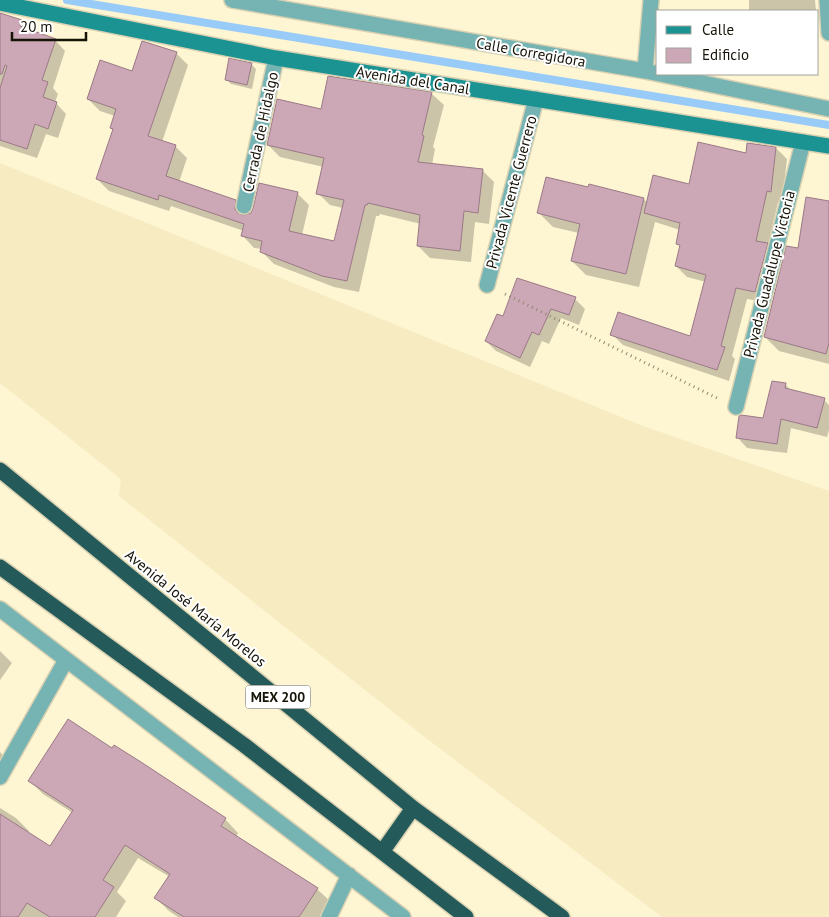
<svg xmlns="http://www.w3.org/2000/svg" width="829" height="917" font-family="'PT Sans',sans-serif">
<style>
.built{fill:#f6ebc1}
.shadow{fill:#0003}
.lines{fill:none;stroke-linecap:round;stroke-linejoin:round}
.stream{stroke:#98cbf8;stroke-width:8}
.building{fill:#cca8b7;stroke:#9b7987}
.street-casing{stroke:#d9d1b2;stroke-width:18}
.secondary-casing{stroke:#d9d1b2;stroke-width:18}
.highway-casing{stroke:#d9d1b2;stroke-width:18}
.path{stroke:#8f8971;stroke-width:3;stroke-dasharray:1 4;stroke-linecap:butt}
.street{stroke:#75b4b3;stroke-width:15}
.secondary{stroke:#1b9393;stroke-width:15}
.highway{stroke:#245b5a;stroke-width:15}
.labels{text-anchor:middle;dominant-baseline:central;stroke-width:4;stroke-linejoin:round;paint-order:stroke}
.shield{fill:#fff;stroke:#5c5a51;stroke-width:1}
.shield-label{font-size:14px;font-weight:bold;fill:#161307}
.street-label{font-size:15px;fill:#161307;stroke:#fff}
</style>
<rect width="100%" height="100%" fill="#fef5d2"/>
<path class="built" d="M0 163 643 426 829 491V917H662L426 738 119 496 121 479 0 383Z"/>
<path class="shadow" d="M749 0H815L816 11H749Z
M0 14 22 21 32 31 55 40 65 51 53 88 58 94 55 102 66 114 58 138 46 134 37 158 0 146Z
M176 53 188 65 162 142 176 147 187 158 179 182 235 201 247 213V216L297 193 309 205 302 235 335 243 343 208 330 205 318 193 324 167 280 157 268 145 322 110 329 77 432 94 444 105 433 147 435 149 432 165 482 170 494 182 489 224 475 222 471 262 430 258 418 246 421 224 380 214 379 216H376L359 292 334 287 274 264 262 252V249L254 248 243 236 244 231 171 206 169 211 109 191 97 179 114 131 111 128 115 116 100 111 88 99 132 73Z
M251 64 256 69 252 89 231 84 226 79Z
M776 148 787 159 782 202H778L768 245 778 255 766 302 747 299 732 356 735 359 729 381 623 345 612 334 691 337 706 282 687 277 676 266 681 247 677 244 680 230 655 222 639 287 586 275 572 261 579 233 553 227 539 213 589 188 643 199 648 203 690 186 747 155Z
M829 202V364L779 351 765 337 800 249Z
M575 299 585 309 579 325 561 318 549 344 542 341 530 367 496 351 486 341 504 318Z
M785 384 792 392 824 400 829 405V430L827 437 791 428 787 453 747 448 737 437 764 419Z
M0 651 12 663 0 680Z
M0 752 8 760 0 771Z
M30 781 225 819 238 833 236 837 317 889 331 902 321 917H178L169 911 156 898 170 877 138 858 117 892 126 901 116 917H0V808L16 818 29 831 28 833 51 848 73 813 43 794Z"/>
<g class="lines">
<path class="stream" d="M67 0 829 125"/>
</g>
<path class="building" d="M0 13 22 20 20 26 56 39 42 80 48 82 43 97 57 102 48 129 35 124 27 149 0 140V88L7 66 5 65 2 74H0Z
M142 41 177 52 148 136 176 145 166 176 236 200 235 209 238 213 243 215 251 213 253 208 259 183 298 192 289 231 334 241 344 200 316 194 324 158 267 145 277 99 321 109 328 76 432 92 422 135 424 136 418 162 483 169 478 213 464 211 460 251 417 246 420 215 368 203 367 205H365L347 281 322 276 260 252 262 241 241 236 244 224 159 195 158 200 96 179 113 129 110 128 116 109 87 99 100 60 132 71Z
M229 58 252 63 247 85 225 80Z
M698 142 746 153 747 143 776 147 771 192 767 191 756 241 768 243 755 292 736 288 721 346 725 347 717 370 610 335 618 312 690 336 706 275 675 266 680 245 676 244 680 223 644 213 653 175 689 184Z
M546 177 588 187 589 184 644 198 626 274 571 261 580 224 537 213Z
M806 197 829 201V343L826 354 764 337 786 246 798 248Z
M517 278 576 297 569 315 551 309 539 335 532 332 520 358 485 341 497 314 503 316Z
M772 381 786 383 785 388 825 398 817 428 781 419 777 444 736 438 739 416 741 415 763 418Z
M68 719 112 748 114 745 141 762 226 818 221 826 318 888 299 917H184L154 898 170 874 125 845 103 880 114 887 95 917H50L27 903 18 917H0V814L50 846 73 810 28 781Z"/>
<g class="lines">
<g class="street-casing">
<path id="street" d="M232 0 645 71 829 109
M827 0 829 33
M645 71 651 0
M244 206 276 58
M487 285 536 99
M736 407 803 142
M0 609 403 917
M0 777 66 660
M329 917 349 875"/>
</g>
<g class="secondary-casing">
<path id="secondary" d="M0 3 276 58 829 146"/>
</g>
<g class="highway-casing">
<path id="highway" d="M0 470 413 808 562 917
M0 567 244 745 466 917
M382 852 413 808"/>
</g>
<path class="path" d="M505 294 717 398"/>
<use href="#street" class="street"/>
<use href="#secondary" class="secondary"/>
<use href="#highway" class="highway"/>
</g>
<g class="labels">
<rect class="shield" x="245.5" y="685.5" width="65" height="23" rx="4"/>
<g class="shield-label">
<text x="278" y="697">MEX 200</text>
</g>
<g class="street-label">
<text transform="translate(531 52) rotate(10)">Calle Corregidora</text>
<text transform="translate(413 80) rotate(9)">Avenida del Canal</text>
<text transform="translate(260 132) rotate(-78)">Cerrada de Hidalgo</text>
<text transform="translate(511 192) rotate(-75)">Privada Vicente Guerrero</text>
<text transform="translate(769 274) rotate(-76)">Privada Guadalupe Victoria</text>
<text transform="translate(196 608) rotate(39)">Avenida José María Morelos</text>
</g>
</g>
<rect x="656" y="10" width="162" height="65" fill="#ffffff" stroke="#a2a19c"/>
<rect x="666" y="26" width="25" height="8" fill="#1b9393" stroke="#a2a19c"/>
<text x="702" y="35" font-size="15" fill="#161307">Calle</text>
<rect x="666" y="48" width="25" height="15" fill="#cca8b7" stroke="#a2a19c"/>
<text x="702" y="60" font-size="15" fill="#161307">Edificio</text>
<path d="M12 32v8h74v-8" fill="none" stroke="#161307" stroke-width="2.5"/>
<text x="20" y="32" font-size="15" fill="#161307" stroke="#ffffff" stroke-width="4" paint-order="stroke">20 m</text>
</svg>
